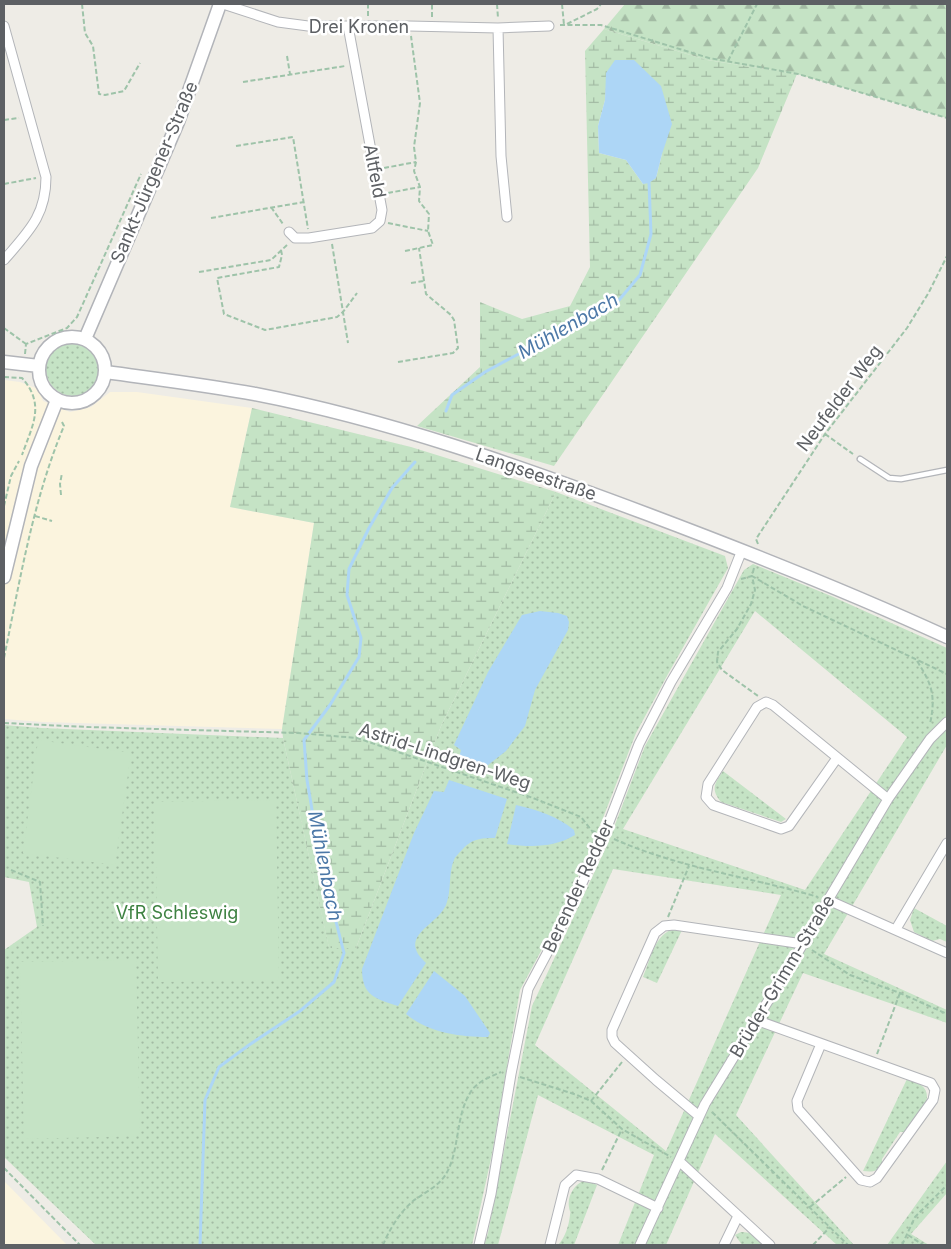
<svg xmlns="http://www.w3.org/2000/svg" width="951" height="1249" font-family="Inter,sans-serif">
<style>
.commercial{fill:#fbf4de}
.green{fill:url(#green-dots);fill-rule:evenodd}
.forest{fill:url(#forest-firs)}
.wetland{fill:url(#wetland-marsh);fill-rule:evenodd}
.pitch{fill:#c5e3c5}
.water{fill:#add6f6}
.lines{fill:none;stroke-linecap:round;stroke-linejoin:round}
.stream{stroke:#add6f6;stroke-width:3}
.lane-casing{stroke:#b3b5b9;stroke-width:7}
.street-casing{stroke:#b3b5b9;stroke-width:11}
.secondary-casing{stroke:#b2b4b9;stroke-width:15}
.path{stroke:#9ec3a9;stroke-width:2;stroke-dasharray:5 2.5;stroke-linecap:butt}
.lane{stroke:#fff;stroke-width:4.5}
.street{stroke:#fff;stroke-width:9}
.secondary{stroke:#fff;stroke-width:12}
.labels{text-anchor:middle;dominant-baseline:central;stroke-width:5;stroke-linejoin:round;paint-order:stroke}
.street-label{font-size:18px;fill:#5d6064;stroke:#fff}
.park-label{font-size:18px;fill:#3e8242;stroke:#fff}
.water-label{font-size:19px;font-style:italic;fill:#4c78a7;stroke:#fff}
</style>
<defs>
<pattern id="green-dots" width="8" height="8" patternUnits="userSpaceOnUse" patternTransform="scale(1.25)"><rect width="8" height="8" fill="#c5e3c5"/><path d="M2 2h.1M6 6h.1" fill="none" stroke="#a3bba4" stroke-width="1.8" stroke-linecap="round"/></pattern>
<pattern id="forest-firs" width="22" height="20" patternUnits="userSpaceOnUse" patternTransform="scale(1.25)"><rect width="22" height="20" fill="#c5e3c5"/><path d="M5 1l3.5 6h-7zM16 11l3.5 6h-7z" fill="#a3bba4"/></pattern>
<pattern id="wetland-marsh" width="20" height="14" patternUnits="userSpaceOnUse" patternTransform="scale(1.25)"><rect width="20" height="14" fill="#c5e3c5"/><path d="M1 5h8M5 5V1M11 12h8M15 12V8" fill="none" stroke="#a3bba4"/></pattern>
</defs>
<rect width="100%" height="100%" fill="#eeece6"/>
<path class="commercial" d="M4 380 20 382 38 389 43 401 70 412 91 407 110 392H137L252 408 230 507 314 523 282 729 43 722 4 719Z
M4 1181 67 1245H4Z"/>
<path class="green" d="M46 369a27 27 0 1 1 54 0a27 27 0 1 1-54 0Z
M556 492 725 556 728 568 668 674 636 733 594 841 562 912 520 990 492 1154 472 1245H96L4 1157V950L37 927 29 882 4 877V725L42 728 283 738 329 947 356 948 441 726Z
M753 564 831 596 947 648V745L824 954 947 1010V1023L803 973 736 1115 854 1245H837L715 1134 666 1245H618L654 1155 538 1095 498 1245H484L488 1233 532 1006 608 843 645 746 744 570ZM755 611 907 737 805 890 623 829ZM613 869 781 895 666 1151 535 1045Z
M723 771 786 819 781 822 721 802C710 789 715 783 723 771Z
M914 908 947 926V942L940 939 932 941 914 932 910 920Z
M675 929 682 930 657 983 643 977C650 961 655 932 675 929Z
M907 1079C911 1080 918 1082 921 1085 938 1098 914 1121 906 1132H900L882 1159V1166C876 1172 871 1172 863 1171Z
M947 1161V1193L911 1234 929 1245H887Z
M584 1181 591 1182 597 1185 574 1245H558C565 1238 569 1225 570 1215 571 1209 570 1214 569 1207 567 1197 574 1184 584 1181Z
M741 1232C752 1232 758 1237 765 1245H742L735 1235Z"/>
<path class="forest" d="M625 4H947V118L797 74 707 60 604 29Z"/>
<path class="wetland" d="M604 29 707 60 797 74 758 168 554 466 417 426 480 367V302L522 319 570 306 590 267 585 51ZM607 73 662 154 656 178 643 184 626 160 599 153 598 126 605 100Z
M252 408 411 447 556 492 441 726 356 948H329L283 738 282 729 314 523 230 507Z"/>
<path class="pitch" d="M38 740 131 753 115 865 23 853Z
M276 800 279 980 158 982 155 802Z
M136 960 140 1136 24 1139 20 962Z"/>
<path class="water" d="M615 60H634L661 86 672 124 662 154 656 178 649 183 643 184 626 160 599 153 598 126 605 100 606 73Z
M540 611 558 613 567 616 569 622 568 630 535 690 525 726 506 751 483 769H476L462 763 459 758 461 750 454 745 488 672 522 615Z
M449 780 507 799 495 838C480 838 471 839 461 851 459 853 455 857 454 860 448 873 452 890 446 905 437 926 396 936 426 963L398 1006C376 999 362 996 362 969L414 833 434 791 444 792Z
M516 805C538 810 557 816 574 830L575 835C554 848 530 847 507 844Z
M434 971 465 996 490 1033 488 1037C461 1037 428 1033 406 1014Z"/>
<g class="lines">
<path class="stream" d="M446 411 452 395 485 372 619 300 640 275 651 234 649 183
M200 1245 205 1100 219 1067 249 1045 300 1011 334 982 344 953 321 863 307 780 304 740 330 705 359 657 361 638 347 595 349 569 369 528 392 488 415 462"/>
<g class="lane-casing">
<path id="lane" d="M860 459 889 478 901 479 947 470"/>
</g>
<g class="street-casing">
<path id="street" d="M223 4 278 22 308 26H409L498 28 549 26
M4 26 46 177C46 216 28 232 4 260
M498 28 501 156 507 217
M289 232 295 238H309L372 228 380 221 382 210 348 26
M837 758 789 826 781 829 713 805 706 797 708 784 757 707 766 702 773 705 888 799
M828 900 947 953
M896 929 947 843
M756 1020 931 1083 935 1090 933 1100 877 1178 870 1182 861 1180 853 1171 798 1109 797 1101 821 1044
M699 1116 656 1080 615 1043 612 1037V1030L655 933 664 926 674 925 803 944
M679 1161 770 1245
M479 1245 491 1194 511 1074 528 989 569 912 604 835 639 744 671 682 727 588 742 550
M550 1245 565 1185 576 1175 598 1179 658 1208
M640 1245 705 1104 803 944 828 900 888 799 930 739 947 722
M724 1245 738 1216"/>
</g>
<g class="secondary-casing">
<path id="secondary" d="M39 370a33 33 0 1 1 66 0a33 33 0 1 1-66 0Z
M85 339 178 122 220 4
M4 362 39 366
M106 372C156 379 206 385 255 394 389 420 519 466 647 514 748 552 849 592 947 637
M4 577 31 466 57 400"/>
</g>
<path class="path" d="M82 4 85 33 93 46 99 94 105 95 124 91 140 63
M497 4 498 18
M562 4 564 25
M368 16V4
M432 17V4
M567 24 597 9 601 4
M560 25H601L709 58 798 74 947 118
M287 56 290 74
M728 61 757 4
M243 82 345 66
M4 120 19 118
M236 146 293 137 308 229
M384 168 416 162
M4 184 36 178
M388 193 420 187
M271 207 283 224
M211 218 304 202
M388 223 428 231
M332 244 348 343
M281 250 282 255 279 267 217 278 224 314 265 330 337 317 343 312 357 293
M405 251 433 245 428 231 429 214 419 201 420 187 414 171 416 162 414 147 420 103 411 36
M199 272 271 260 287 245
M411 283 424 281
M4 328 26 344
M25 354 26 344 67 328 77 317 141 174
M398 362 453 353 458 348 454 320 451 315 426 294 419 248
M4 377 22 378C46 405 32 426 22 455
M825 434 853 454
M61 495 60 484 62 473
M4 506 11 476 19 461
M35 516 52 521
M758 544 756 539 825 434 907 328 929 292 947 256
M754 568 752 576 803 606 947 674
M741 579 752 576 755 590 751 604 737 629 718 652 717 662 722 670 758 696
M4 658C20 580 33 500 64 426L62 422
M917 661C932 684 936 696 930 724
M4 723 87 727 298 733 357 738 533 798 581 817 592 831 596 832
M614 839C679 868 750 877 818 897
M11 870 40 882 43 926
M668 917 689 866
M812 950 850 975 900 993 947 1014
M877 1054 900 993
M520 1077 577 1095 591 1101 622 1129 671 1157
M591 1101 622 1062
M712 1112 848 1245
M4 1168 80 1245
M602 1170 622 1129
M810 1207 846 1177
M908 1235 923 1245
M383 1245C389 1230 400 1212 413 1201 424 1193 439 1186 446 1174 460 1150 455 1118 470 1093 476 1082 490 1077 501 1072
M813 1245 830 1227
M902 1245 915 1217 947 1185"/>
<use href="#lane" class="lane"/>
<use href="#street" class="street"/>
<use href="#secondary" class="secondary"/>
</g>
<g class="labels">
<g class="street-label">
<text x="359" y="26">Drei Kronen</text>
<text transform="translate(375 171) rotate(79)">Altfeld</text>
<text transform="translate(154 172) rotate(-67)">Sankt-Jürgener-Straße</text>
<text transform="translate(839 398) rotate(-53)">Neufelder Weg</text>
<text transform="translate(536 474) rotate(19)">Langseestraße</text>
<text transform="translate(445 756) rotate(18)">Astrid-Lindgren-Weg</text>
<text transform="translate(578 886) rotate(-65)">Berender Redder</text>
<text transform="translate(782 976) rotate(-59)">Brüder-Grimm-Straße</text>
</g>
<g class="park-label">
<text x="177" y="912">VfR Schleswig</text>
</g>
<g class="water-label">
<text transform="translate(568 326) rotate(-30)">Mühlenbach</text>
<text transform="translate(325 866) rotate(79)">Mühlenbach</text>
</g>
</g>
<rect width="951" height="1249" fill="none" stroke="#5d6064" stroke-width="10"/>
</svg>
